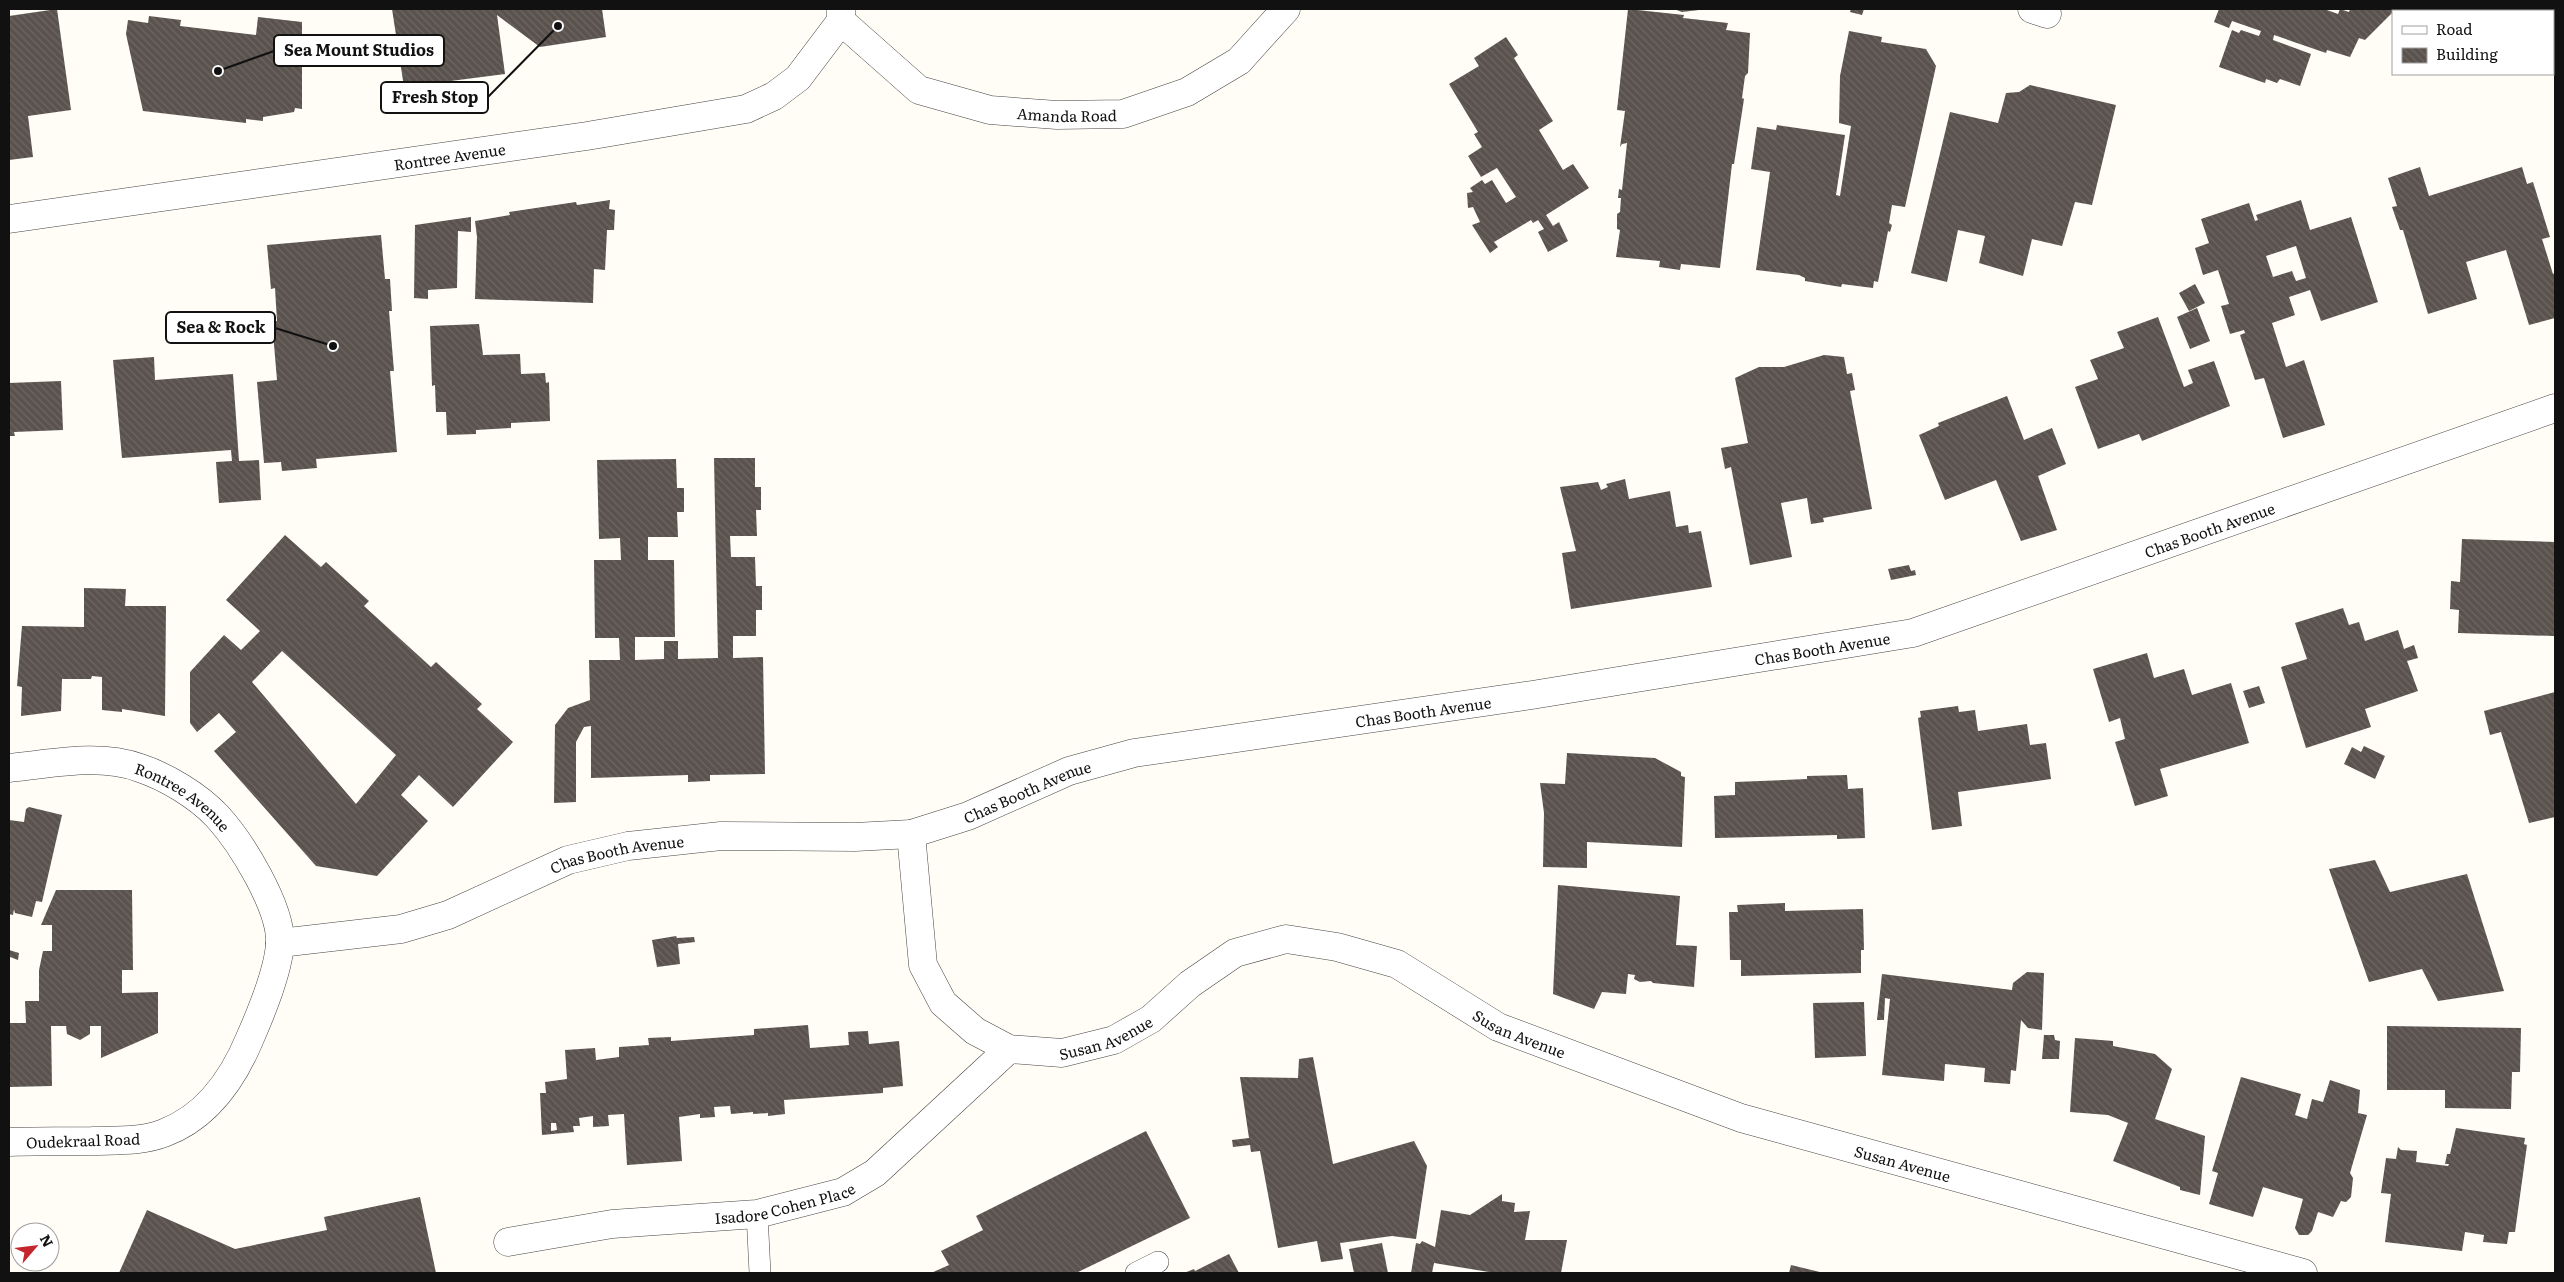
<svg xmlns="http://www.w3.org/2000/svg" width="2564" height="1282" font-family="Literata,serif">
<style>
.building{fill:url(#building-back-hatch);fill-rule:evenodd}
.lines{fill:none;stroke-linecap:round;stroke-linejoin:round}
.service-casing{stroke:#444;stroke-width:22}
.minor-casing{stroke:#444;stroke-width:29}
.service{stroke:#fff;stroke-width:21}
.minor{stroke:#fff;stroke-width:28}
.labels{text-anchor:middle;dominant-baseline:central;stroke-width:5;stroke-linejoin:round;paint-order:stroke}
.street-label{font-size:15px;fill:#111;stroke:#fff}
.leader{fill:none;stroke:#111;stroke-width:2}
.callout-dot{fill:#111;stroke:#fff;stroke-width:2}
.callout{fill:#fff;stroke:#111;stroke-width:2}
.callout-label{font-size:16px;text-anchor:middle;font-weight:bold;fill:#111}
</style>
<defs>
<pattern id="building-back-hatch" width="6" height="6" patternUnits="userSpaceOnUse" patternTransform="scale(1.25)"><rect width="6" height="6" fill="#5a524d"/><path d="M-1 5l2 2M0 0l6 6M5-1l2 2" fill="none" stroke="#6d6662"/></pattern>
</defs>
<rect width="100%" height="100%" fill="#fffdf5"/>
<path class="building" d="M57 9 71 110 28 116 33 157 9 160V16Z
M392 9H602L606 37 540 47 497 15 505 74 404 87Z
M1628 9 1684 15 1683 18 1728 23 1726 30 1750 33 1748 73 1745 76 1742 98 1744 99 1734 164H1732L1720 268 1681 264 1680 270 1659 267 1660 261 1616 257 1620 230 1617 229V214L1620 212 1621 198H1618L1619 189 1622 190 1627 143 1622 144 1620 147 1625 111 1617 110Z
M1674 9H1699V10L1682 12Z
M1851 9H1864L1862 15 1850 12Z
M2219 9H2324L2338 14 2340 9 2349 12 2350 9H2396L2365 40 2359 38 2350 57 2327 50 2326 53 2274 35 2273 40 2311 54 2300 86 2280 79 2277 83 2266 79 2265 83 2219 67 2232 30 2239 33 2241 30 2259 36 2261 31 2232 21 2229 28 2214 22Z
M149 16 181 20 180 26 256 35 258 17 302 22V109L295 108 294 112 263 117V121L246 119V123L143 111 126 34 128 20 148 23Z
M1849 31 1882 37 1881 42 1926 49 1936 66 1905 207 1892 205 1889 223 1892 225 1890 232 1888 231 1878 282 1874 281 1873 288 1842 284 1841 287 1805 281V278L1799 275 1756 270 1770 172 1751 169 1757 127 1776 130 1777 125 1845 135 1836 195 1840 196 1851 126 1839 123 1840 76Z
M1506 37 1518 55 1514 58 1553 121 1539 130 1563 170 1573 164 1589 188 1546 215 1553 226 1559 222 1568 241 1548 252 1538 232 1544 229 1538 220 1533 223 1531 220 1494 242 1498 247 1490 253 1472 225 1480 222 1473 207 1468 208 1467 193 1473 192 1470 188 1482 180 1485 184 1492 180 1506 203 1516 197 1497 168 1481 177 1468 156 1482 147 1474 134 1478 132 1449 84 1479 66 1474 58Z
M2030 85 2116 105 2092 205 2075 202 2062 246 2032 239 2023 276 1979 263 1985 236 1958 230 1947 282 1911 273 1950 112 1998 123 2006 93 2019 92Z
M2420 167 2429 196 2522 167 2527 184 2533 182 2550 237 2542 239 2553 274 2555 273V318L2529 325 2506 250 2466 262 2477 299 2428 314 2403 230H2400L2392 207 2397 206 2388 178Z
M610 200 609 209 615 210 614 230H607L605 270 594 269 593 303 475 299 477 237 475 221 510 215 509 212 576 202 577 205Z
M2301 200 2310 230 2351 217 2378 302 2321 321 2310 290 2289 297 2295 315 2272 323 2286 367 2304 360 2325 425 2283 438 2264 378 2255 380 2240 335 2245 333 2244 330 2230 334 2221 306 2229 304 2218 270 2203 275 2195 248 2209 243 2201 219 2249 203 2255 221 2258 220 2256 215ZM2296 246 2306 278 2296 281 2292 271 2273 277 2266 256Z
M471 217V232L458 231 457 288 428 290V299L414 298 415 225Z
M381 235 385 279H390L392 311H389L394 371H390L397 452 316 459 317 468 282 471 281 462 264 463 257 382 277 380 272 321H277L275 288 271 289 267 245Z
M2195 284 2205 303 2189 311 2179 293Z
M2197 308 2210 341 2190 349 2177 317Z
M2158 317 2184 387 2193 383 2188 370 2214 361 2230 406 2142 441 2139 434 2098 449 2075 387 2098 379 2090 360 2124 348 2117 332Z
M479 324 483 355 520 354 521 374 545 373 546 383 549 382 550 421 511 423V428L476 430V434L447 435 446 412H436L435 385 432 386 430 326Z
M1824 355 1844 357 1847 374 1852 373 1855 390 1850 391 1872 509 1823 518 1824 522 1811 524 1807 498 1781 503 1792 557 1750 565 1731 467 1725 469 1721 448 1748 443 1735 378 1759 367H1784Z
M154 357 155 380 233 374 239 461 259 460 261 500 219 503 216 462 232 461 231 450 122 458 113 360Z
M61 381 63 430 14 432 15 436H9V383Z
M2007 396 2024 440 2052 428 2066 464 2038 476 2057 530 2021 541 1996 480 1945 500 1919 435 1939 426 1938 423Z
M714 458H755V487H761V510H756L757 536H730L731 557H755L756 586H762V610H756V636H733V658L763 657 765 774 710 775V781L688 782V775L591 778V726L584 727 576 742V802L554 803 555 725 568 708 590 700 589 660H620L619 638H595L594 560H621L620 538 599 539 597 460 676 459 677 488H684V512H677L678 537H648V560H674L675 637H635V660L664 659V641H678V659L718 658Z
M1625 479 1629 499 1670 491 1676 527 1688 525 1689 533 1701 531 1712 587 1571 609 1562 553 1576 551 1560 487 1598 482 1601 490 1608 487 1606 484Z
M285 535 321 567 326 562 369 601 364 606 431 667 436 662 482 704 477 709 513 742 453 807 419 775 401 795 428 821 377 876 316 866 214 751 236 732 219 713 197 732 190 723V672L224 635 241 650 260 631 226 600ZM282 651 396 755 356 804 252 682Z
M2462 539 2555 542 2554 636 2458 633 2459 610 2450 609 2451 581 2460 582Z
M1909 565 1911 571 1915 570 1916 575 1891 580 1888 569Z
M84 588 126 589 125 606H166L165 716 122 709V712L102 710V677L92 676 91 679H62L61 711 21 716 22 687 17 686 22 626 84 627Z
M2343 608 2349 625 2359 622 2365 641 2398 630 2404 649 2414 645 2418 658 2407 661 2418 691 2365 709 2371 727 2306 748 2281 667 2307 659 2295 623Z
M2147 653 2154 678 2184 669 2192 695 2231 683 2249 743 2160 769 2168 796 2135 806 2115 742 2125 739 2120 718 2109 722 2093 669Z
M2259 686 2265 703 2249 708 2243 691Z
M2555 692V817L2529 823 2501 732 2490 735 2484 711Z
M1958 706 1959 712 1975 710 1978 731 2027 724 2030 745 2046 743 2051 779 1958 792 1962 826 1932 830 1918 718 1921 717 1920 711Z
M2364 746 2385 756 2375 779 2344 764 2352 747 2361 752Z
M1567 753 1655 758 1681 772V776L1685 777 1682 847 1587 842V868L1543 867 1544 813 1540 783 1565 784Z
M1847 775 1848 789 1863 788 1865 838 1837 839V835L1715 838 1714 796 1735 795V782L1807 779V776Z
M29 807 62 815 42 902 36 901 32 917 15 913 14 909 13 915 9 914V820L24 822 26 809Z
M2375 860 2390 892 2467 874 2504 991 2438 1001 2422 969 2369 982 2329 869Z
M1558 885 1680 896 1676 945 1697 946 1694 987 1653 983 1651 981 1640 982 1634 979 1635 975 1628 974 1626 994 1602 992 1594 1009 1553 994Z
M56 890H132L133 970H122V993L158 992V1033L101 1058V1026H90V1034L80 1040 67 1034 66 1026H51L52 1086 9 1087 10 1023H26L25 1001H39V970L43 951H52V925H41Z
M1785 903V911L1863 909 1864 950H1861V973L1741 976V960H1730L1729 912H1738L1737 905Z
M676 936 677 938 694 937 695 942 678 944 680 964 657 967 652 940Z
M9 950 19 953 18 960 10 957 9 960Z
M2027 972 2044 973 2042 1030 2028 1028 2021 1020 2016 1071 2011 1070 2010 1084 1984 1082 1985 1068 1945 1064 1944 1081 1882 1075 1890 999 1885 998 1884 1020H1877L1882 974 2012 990 2013 983Z
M1864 1002 1866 1056 1815 1058 1813 1003Z
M808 1025 810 1048 849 1045 848 1032 868 1031 869 1044 899 1041 903 1086 883 1088V1093L784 1100 785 1114 768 1116V1113L753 1114V1112L731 1114 730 1106 714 1107 715 1117 700 1118V1114L679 1117 682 1161 627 1165 624 1114 608 1115 609 1126 593 1127V1116L579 1118 580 1126H573L574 1132 542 1135 540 1093H546L545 1082 567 1079 565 1050 595 1048 596 1060 619 1057V1047L649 1045 648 1038 671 1037V1041L754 1035V1029ZM551 1123H556L557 1130 551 1131Z
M2387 1026 2521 1028 2520 1072H2512L2511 1109 2445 1108V1090H2387Z
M2044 1035H2054L2055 1040 2060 1041 2059 1059H2042Z
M2075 1038 2113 1041V1046L2155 1054 2172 1069 2155 1119 2205 1136 2200 1195 2180 1190V1187L2113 1161 2128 1123 2108 1115 2070 1112Z
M1313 1057 1333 1164 1414 1141 1427 1166 1416 1239 1392 1236 1340 1243 1343 1259 1321 1262 1317 1241 1278 1248 1260 1151 1251 1152 1250 1145 1233 1147 1232 1140 1249 1138 1240 1077 1298 1078 1299 1059Z
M2241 1077 2301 1094 2295 1115 2307 1119 2312 1099 2323 1102 2330 1080 2360 1090 2358 1113 2367 1115 2350 1173 2353 1178 2351 1197 2346 1202 2341 1201 2333 1217 2318 1212 2312 1231 2308 1235H2299L2295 1228 2303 1199 2263 1187 2253 1217 2209 1204 2218 1173 2212 1171Z
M2456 1128 2525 1138 2524 1144 2527 1145 2515 1232H2509L2507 1244 2483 1242 2484 1235 2465 1232 2462 1251 2385 1242 2391 1194 2381 1193 2386 1158 2396 1159 2398 1147 2401 1150 2417 1151 2416 1162 2448 1166 2449 1164H2445L2447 1154H2450Z
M1146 1131 1190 1218 1076 1273H931L949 1265 941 1251 983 1230 976 1216Z
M1502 1194V1201L1515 1203 1514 1212 1530 1211 1525 1240H1567L1561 1273H1495L1434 1263 1432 1273H1411L1416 1243 1420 1244 1422 1241 1435 1247 1441 1210 1470 1215Z
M420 1197 436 1273H119L147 1210 235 1249 327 1230 324 1217Z
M1382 1243 1388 1273H1354L1349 1249Z
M1229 1254 1239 1273H1184L1194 1269 1195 1271Z
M1791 1265 1824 1273H1789Z"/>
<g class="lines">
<g class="service-casing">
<path id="service" d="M757 1214 760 1273
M1136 1273 1158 1262"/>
</g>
<g class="minor-casing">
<g id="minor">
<path d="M2032 9 2047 14"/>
<path id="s1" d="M841 21 919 90 990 110 1057 115 1123 114 1187 92 1239 61 1286 9"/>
<path id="s2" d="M9 219 587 136 746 109 774 96 798 78 841 21V9"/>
<path id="s3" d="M9 768C52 764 98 753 140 768 167 777 198 796 217 816 241 842 282 908 280 944 278 971 261 1013 250 1038 233 1079 207 1117 164 1133 141 1142 116 1140 92 1141 64 1141 37 1141 9 1142"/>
<path id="s4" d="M911 834 923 965 943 1003 975 1031 1009 1049 1062 1053 1114 1040 1151 1019 1190 984 1235 953 1286 939 1337 947 1397 964 1498 1027 1741 1118 2303 1273"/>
<path id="s5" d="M280 943 401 929 448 915 568 860 628 846 721 836 855 837 911 834 968 816 1069 771 1134 753 1532 695 1913 633 2555 408"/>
<path id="s6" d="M508 1242 612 1224 757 1214 843 1192 875 1173 1009 1049"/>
</g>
</g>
<use href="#service" class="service"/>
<use href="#minor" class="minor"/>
</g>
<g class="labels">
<g class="street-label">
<text stroke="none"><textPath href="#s1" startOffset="255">Amanda Road</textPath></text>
<text stroke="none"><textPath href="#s2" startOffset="445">Rontree Avenue</textPath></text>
<text stroke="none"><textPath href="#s5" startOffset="1988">Chas Booth Avenue</textPath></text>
<text stroke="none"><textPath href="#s5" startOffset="1582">Chas Booth Avenue</textPath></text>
<text stroke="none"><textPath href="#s5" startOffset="1178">Chas Booth Avenue</textPath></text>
<text stroke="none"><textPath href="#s5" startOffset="772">Chas Booth Avenue</textPath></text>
<text stroke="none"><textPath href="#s3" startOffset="184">Rontree Avenue</textPath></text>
<text stroke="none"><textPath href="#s5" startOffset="352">Chas Booth Avenue</textPath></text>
<text stroke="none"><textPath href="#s4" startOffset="820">Susan Avenue</textPath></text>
<text stroke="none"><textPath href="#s4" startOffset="355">Susan Avenue</textPath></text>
<text transform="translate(83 1140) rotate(-2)">Oudekraal Road</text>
<text stroke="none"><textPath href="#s4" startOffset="1225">Susan Avenue</textPath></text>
<text stroke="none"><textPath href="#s6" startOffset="280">Isadore Cohen Place</textPath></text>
</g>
</g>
<path class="leader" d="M218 71L274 51M558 26L488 97M333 346L275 328"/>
<g class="callout-dot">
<circle cx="218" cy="71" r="5"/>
<circle cx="558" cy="26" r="5"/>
<circle cx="333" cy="346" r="5"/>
</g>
<g class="callout">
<rect x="274" y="35" width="170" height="31" rx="5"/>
<rect x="381" y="82" width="107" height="31" rx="5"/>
<rect x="166" y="312" width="109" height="31" rx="5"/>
</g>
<g class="callout-label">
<text x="359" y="56">Sea Mount Studios</text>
<text x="435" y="103">Fresh Stop</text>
<text x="221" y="333">Sea &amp; Rock</text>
</g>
<rect width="2564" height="1282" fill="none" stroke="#111111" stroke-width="20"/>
<rect x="2392" y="10" width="162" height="65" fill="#ffffff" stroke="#a0a0a0"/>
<rect x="2402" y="26" width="25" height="8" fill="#ffffff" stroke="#a0a0a0"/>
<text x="2436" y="35" font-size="15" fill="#111111">Road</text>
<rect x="2402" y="48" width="25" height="15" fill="url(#building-back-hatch)" stroke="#a0a0a0"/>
<text x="2436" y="60" font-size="15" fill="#111111">Building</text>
<g transform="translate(35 1247) rotate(62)"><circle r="24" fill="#ffffff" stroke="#a0a0a0"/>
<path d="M0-4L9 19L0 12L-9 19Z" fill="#c4262e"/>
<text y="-8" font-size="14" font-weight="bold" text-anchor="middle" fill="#111111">N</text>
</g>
</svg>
